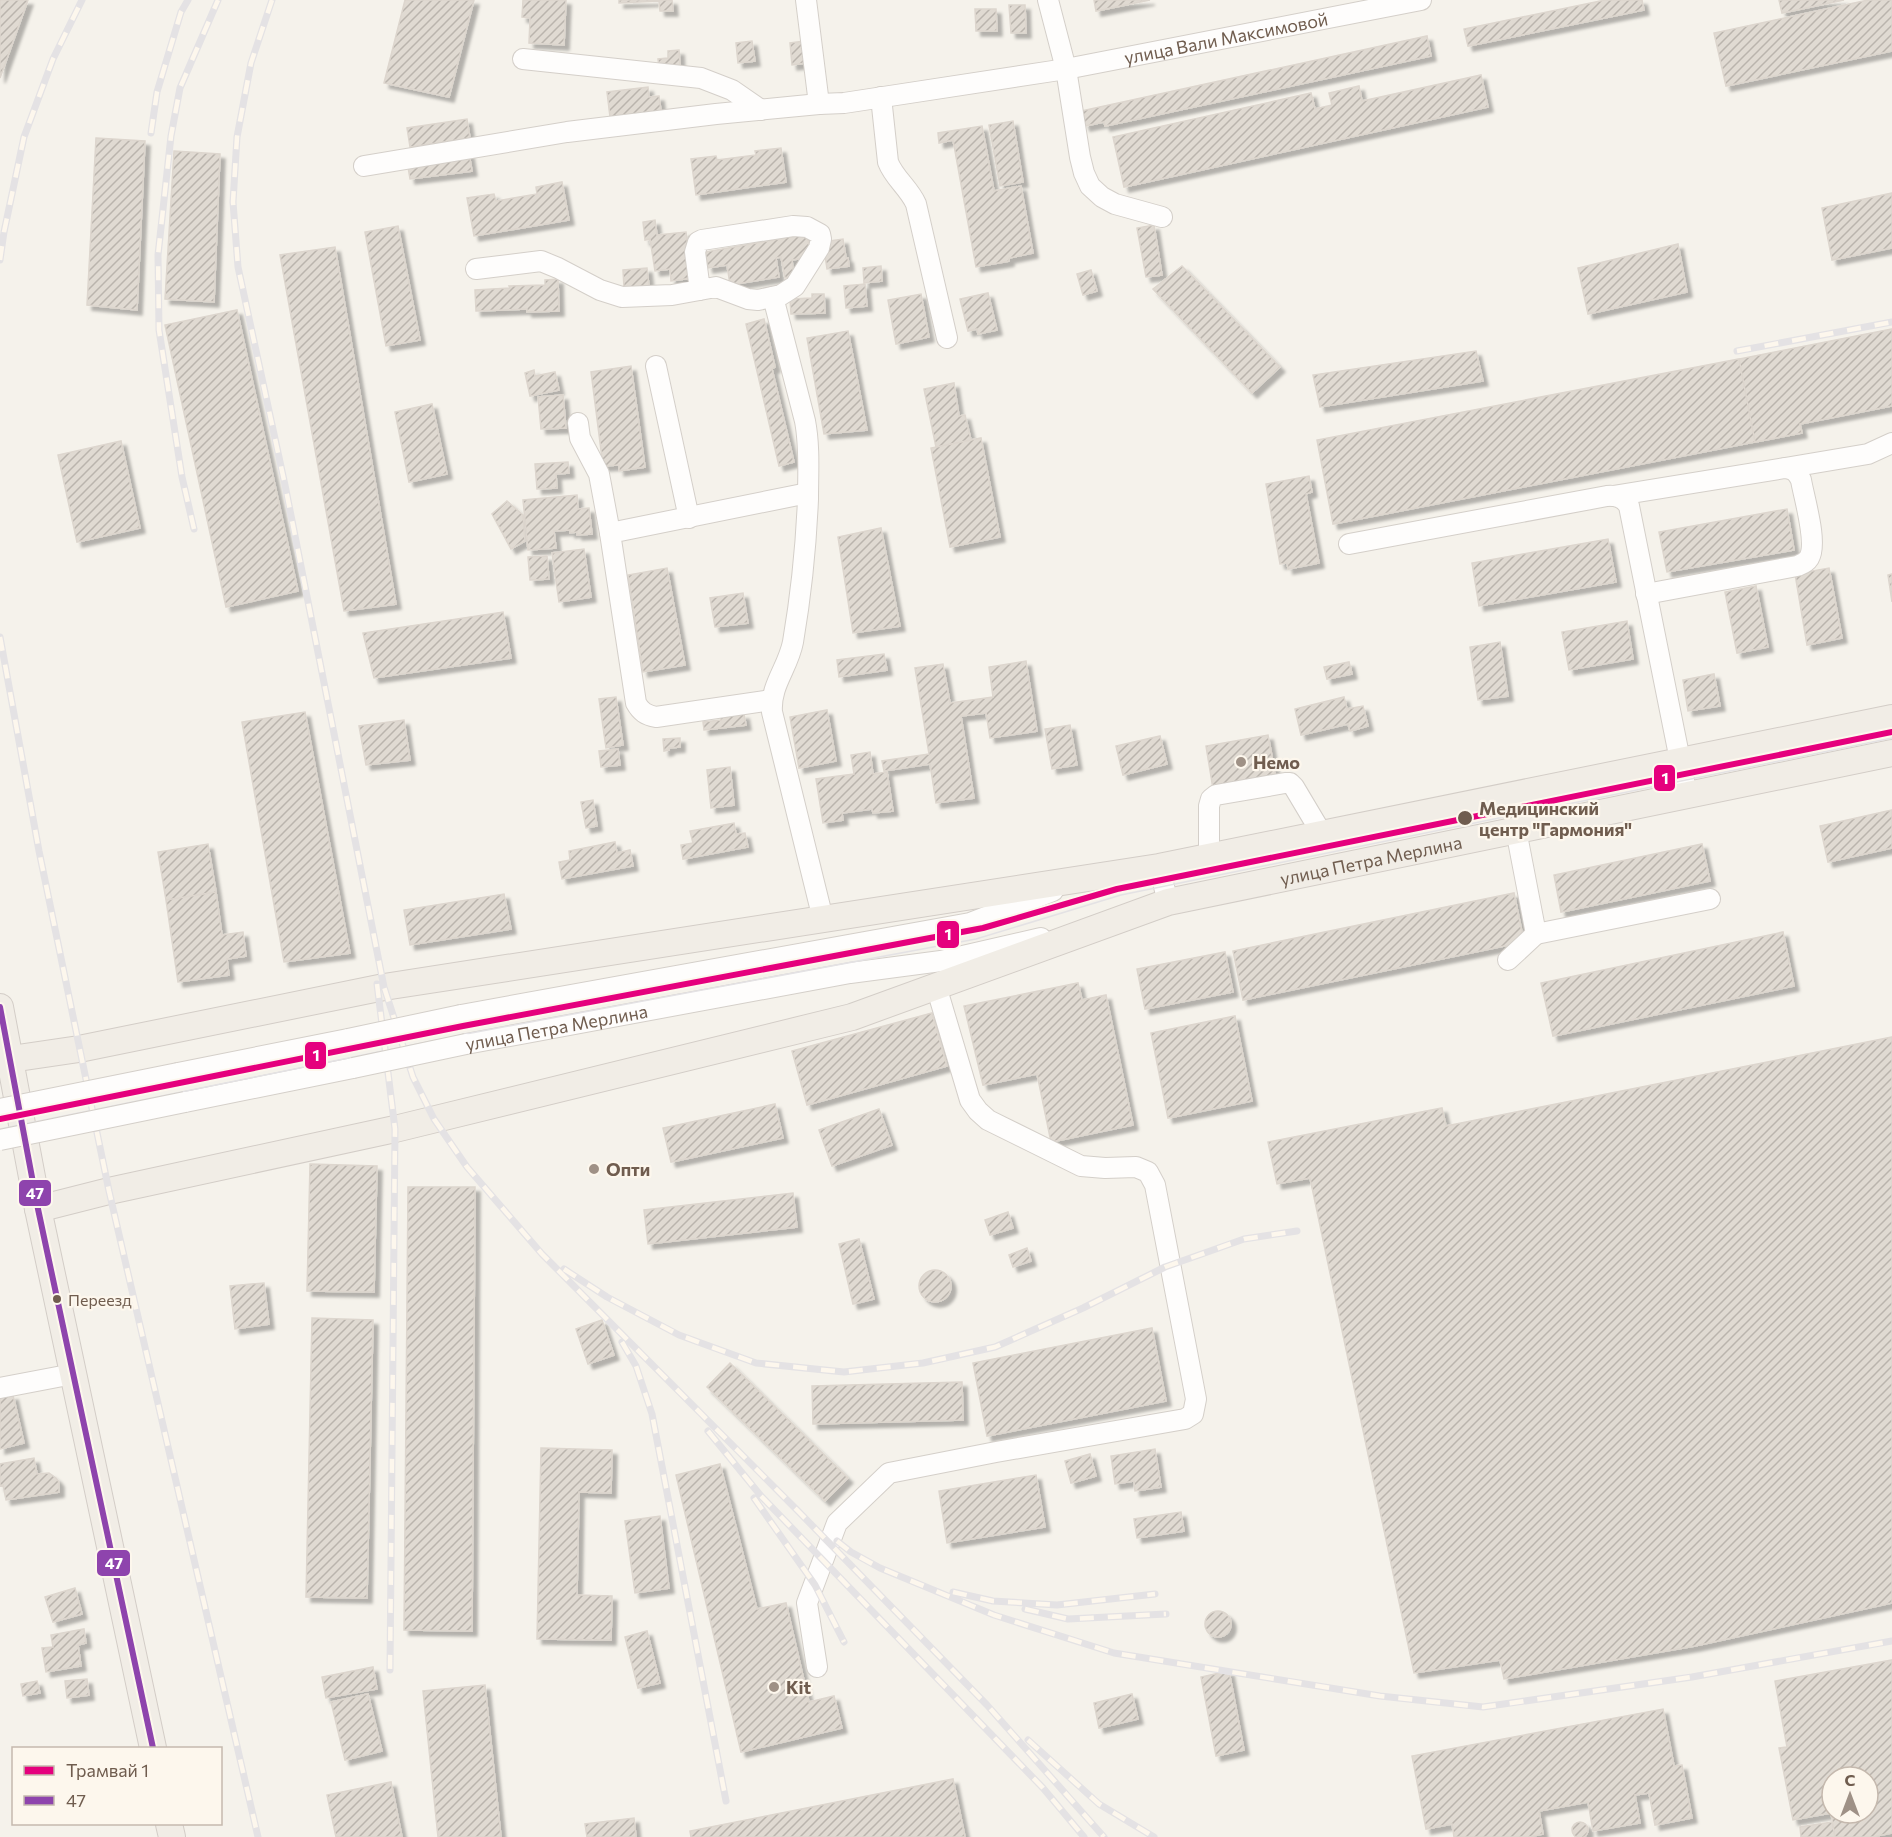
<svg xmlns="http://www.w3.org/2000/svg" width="1892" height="1837" font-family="Commissioner,sans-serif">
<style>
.building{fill:url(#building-hatch);stroke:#ddd6ce;stroke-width:1.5;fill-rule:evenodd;filter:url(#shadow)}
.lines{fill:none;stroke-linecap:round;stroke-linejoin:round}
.minor-casing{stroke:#d4cfc9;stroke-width:22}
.major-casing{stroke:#d3cdc7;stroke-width:28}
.minor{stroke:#fefdfc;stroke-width:20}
.major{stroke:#f1ede6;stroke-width:26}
.tram{stroke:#e4e2e4;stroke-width:1.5}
.rail-casing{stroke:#e4e2e4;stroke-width:7}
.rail{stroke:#fdf7ed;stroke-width:4.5;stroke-dasharray:14;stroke-linecap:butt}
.minor-bridge-casing{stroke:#d4cfc9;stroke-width:22;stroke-linecap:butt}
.minor-bridge{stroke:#fefdfc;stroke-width:20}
.bus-1-casing{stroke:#fdf7ed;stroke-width:10}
.bus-1{stroke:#8e44ad;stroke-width:6}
.tram-1-casing{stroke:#fdf7ed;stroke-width:10}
.tram-1{stroke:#e5007d;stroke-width:6}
.poi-dot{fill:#9f9186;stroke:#fdf7ed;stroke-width:2}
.stop-dot{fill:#705d4f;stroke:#fdf7ed;stroke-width:2}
.labels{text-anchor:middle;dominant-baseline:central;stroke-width:4.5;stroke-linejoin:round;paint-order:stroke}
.bus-label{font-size:16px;fill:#705d4f;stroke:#fdf7ed;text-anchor:start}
.street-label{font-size:18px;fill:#705d4f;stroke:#fdf7ed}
.poi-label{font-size:18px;font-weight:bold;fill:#705d4f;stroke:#fdf7ed;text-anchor:start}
.stop-label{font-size:18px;font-weight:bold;fill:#705d4f;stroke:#fdf7ed;text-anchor:start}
.line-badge{stroke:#fdf7ed;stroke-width:2}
.badge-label{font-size:16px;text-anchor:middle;font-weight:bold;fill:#fff}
</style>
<defs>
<pattern id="building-hatch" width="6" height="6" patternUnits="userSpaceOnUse" patternTransform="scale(1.5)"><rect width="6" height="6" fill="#e0dad2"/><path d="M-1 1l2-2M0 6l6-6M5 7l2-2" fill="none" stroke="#bab4ad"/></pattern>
<filter id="shadow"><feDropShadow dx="5" dy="5" stdDeviation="1.5" flood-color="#0004"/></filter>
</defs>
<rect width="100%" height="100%" fill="#f5f2eb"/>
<path class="building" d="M0 0H28L0 78Z
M405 0H474L449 97 384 83Z
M523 0H566L564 45 529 43 530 18 522 17Z
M619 0H672L673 11H660L659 1 619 3Z
M1094 0H1150L1096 11Z
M1605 0H1642L1644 10 1468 46 1464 29Z
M1779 0H1844L1782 13Z
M1868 0H1892V51L1726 86 1714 33Z
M1009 5H1025L1026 33H1011Z
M975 9H996L997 31H976Z
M1427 36 1431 56 1105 126 1104 122 1085 126 1081 111Z
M752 41 755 61 738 63 736 43Z
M804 41 806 63 792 65 790 43Z
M679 50 680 66 659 67 658 59 668 58V51Z
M1481 75 1488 107 1124 187 1113 137 1311 93 1315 109 1332 105 1329 93 1359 86 1362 101Z
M648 87 649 97 659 96 661 111 610 117 607 92Z
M467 119 470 138 410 147 407 128Z
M1013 121 1023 182 1000 186 989 125Z
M982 126 994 191 1021 186 1033 253 1009 258V261L976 267 953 140 939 143 938 133Z
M96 138 145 141 137 310 87 305Z
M781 148 786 182 696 195 691 159 716 156 717 160 756 155 755 151Z
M174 151 220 154 214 302 165 299Z
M469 153 472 171 410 179 407 161Z
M562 182 569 220 474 236 467 198 494 194 496 201 537 194 536 187Z
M1892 193V248L1832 260 1822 208Z
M655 220 657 235 686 232 692 278 671 281 670 269 655 271 650 239 645 240 643 222Z
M1154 225 1162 275 1146 277 1137 228Z
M398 226 420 340 386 346 365 232Z
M807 234 811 257 792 260 794 277 785 278 781 257 776 258 779 277 730 285 727 265 708 268 705 252Z
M843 239 846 258H848L849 266 827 269 823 242Z
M1678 244 1687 292 1588 314 1578 268Z
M335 247 396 604 344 611 280 255Z
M881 266 882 281 864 283 863 268Z
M1182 266 1280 367 1252 393 1153 289Z
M647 268 649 286 624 288 623 270Z
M1091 270 1097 291 1083 295 1077 274Z
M558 279 559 311 527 312V309L476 311 475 290 510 288 509 286 545 285V280Z
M865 284 867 306 846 308 844 286Z
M988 293 997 330 978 334 977 329 968 331 960 299Z
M812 294H824L825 313 791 314 790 299 812 298Z
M921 294 929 337 896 344 888 300Z
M237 310 298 591 226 607 165 325Z
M764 319 775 367 772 369 794 462 779 466 746 324Z
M1892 329V406L1800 424 1802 433 1755 442 1739 359Z
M848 331 867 430 824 434 807 338Z
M1476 351 1483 381 1320 407 1313 375Z
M1739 359 1755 442 1333 524 1317 440Z
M631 366 645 467 619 471V465L603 466 591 372Z
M534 370 535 376 555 372 559 390 530 396 525 373Z
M954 383 959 416 965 415 971 440 936 447 924 389Z
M563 395 566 428 541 429 538 397Z
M432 404 447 474 409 482 395 412Z
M981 438 1000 537 950 547 931 448Z
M121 441 140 528 77 542 58 455Z
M568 462 569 473 556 474 557 488 537 489 535 464Z
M1309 476 1312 492 1306 494 1319 563 1288 569 1287 563 1280 564 1266 484Z
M577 495 578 509 589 508 592 534 577 535V532L570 533V530L554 531 556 548 528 550 523 500Z
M507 501 523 515 525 541 511 549 492 514Z
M1787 509 1794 550 1667 572 1659 532Z
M881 528 900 626 853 633 838 537Z
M1608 539 1616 582 1479 606 1472 563Z
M584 549 591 597 559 602 552 553Z
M547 556 549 579 530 580 528 557Z
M667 568 685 665 643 672 628 575Z
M1829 568 1842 638 1807 645 1795 574Z
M1892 574V602L1888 575Z
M1756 586 1768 647 1737 653 1725 592Z
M743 593 748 623 715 627 710 598Z
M503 612 511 658 374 678 363 633Z
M1627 621 1633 659 1569 670 1562 632Z
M1500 642 1508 696 1478 700 1470 647Z
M884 654 887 670 839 677 837 660Z
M1026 661 1037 731 990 738 986 713 961 716 974 798 936 803 930 764 884 771 882 761 929 754 915 668 943 664 950 703 993 697 989 667Z
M1349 662 1352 674 1327 679 1324 667Z
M1714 674 1720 706 1688 711 1683 680Z
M616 697 623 745 606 748 599 699Z
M1344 697 1347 709 1363 706 1368 726 1350 731 1348 724 1301 735 1295 709Z
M827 710 836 761 799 768 790 717Z
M305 712 350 953 284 962 242 722Z
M744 714 746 725 704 730 703 722 721 720 720 717Z
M404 720 410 760 366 765 359 726Z
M1070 725 1077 765 1052 769 1045 729Z
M1268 735 1276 778 1213 789 1206 746Z
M1160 736 1167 764 1123 775 1116 746Z
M680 738V747L669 748V750L664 751 663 739Z
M618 749 620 765 601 767 599 751Z
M870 752 873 774 887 772 893 811 873 813 872 809 842 813 843 820 823 823 816 779 854 774 851 755Z
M730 767 734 805 711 808 707 770Z
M593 800 597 826 586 828 581 802Z
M1892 810V848L1828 862 1820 826Z
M734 823 736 834 745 833 748 847 683 859 681 845 693 843 690 831Z
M615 842 617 853 630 850 633 866 562 879 559 862 570 860 569 851Z
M208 844 216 892 166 900 158 852Z
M1702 844 1710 881 1561 912 1554 875Z
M216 892 222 935 243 932 246 956 227 959 229 975 178 982 166 900Z
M1514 893 1524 942 1243 1000 1233 951Z
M504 894 511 929 410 945 404 910Z
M1783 932 1794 986 1553 1036 1541 983Z
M1225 952 1233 992 1145 1009 1137 969Z
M1078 983 1082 1000 1106 995 1133 1125 1051 1142 1037 1074 983 1085 964 1006Z
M932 1013 947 1066 807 1105 792 1051Z
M1235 1016 1252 1101 1168 1118 1151 1033Z
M1892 1037V1603L1695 1646 1504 1679 1500 1660 1414 1673 1310 1178 1277 1184 1268 1142 1442 1108 1446 1126Z
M775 1104 783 1138 671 1162 663 1128Z
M879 1109 892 1145 832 1166 819 1130Z
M310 1164 377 1166 374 1292 307 1291Z
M408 1187H475L472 1631 404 1630Z
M793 1193 797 1227 648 1244 644 1210Z
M1008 1212 1013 1228 990 1235 985 1220Z
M859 1239 874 1299 853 1304 839 1244Z
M1027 1248 1031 1261 1013 1267 1009 1255Z
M919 1286a16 16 0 1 1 32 0a16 16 0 1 1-32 0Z
M264 1283 269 1324 235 1329 230 1286Z
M312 1318 373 1320 367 1598 306 1597Z
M602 1320 614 1355 588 1364 576 1329Z
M1152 1328 1166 1401 987 1436 973 1363Z
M730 1363 848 1478 825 1501 707 1387Z
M962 1382 963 1420 813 1424 812 1386Z
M13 1395 24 1443 0 1449V1398Z
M541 1448 612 1450 611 1493 579 1492 577 1595 612 1596 611 1640 537 1639Z
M1155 1449 1161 1487 1135 1491 1134 1481 1115 1484 1111 1456Z
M1090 1454 1096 1476 1071 1483 1065 1461Z
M34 1458 37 1474 49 1473 56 1478 59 1482V1492L6 1500 3 1485 0 1486V1464Z
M720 1464 757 1609 786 1603 809 1702 834 1696 842 1728 741 1752 676 1475Z
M1036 1475 1045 1527 947 1543 939 1491Z
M1181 1512 1184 1531 1137 1538 1134 1519Z
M660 1516 669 1588 635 1593 625 1521Z
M75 1588 82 1614 53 1622 45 1597Z
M1205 1624a13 13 0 1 1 26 0a13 13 0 1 1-26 0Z
M84 1629 86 1643 78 1645 81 1666 46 1672 42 1648 53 1647 51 1635Z
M647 1631 660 1683 638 1688 625 1637Z
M1892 1660V1833L1872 1837H1835L1831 1813 1793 1820 1779 1748 1787 1747 1775 1681ZM1832 1777H1868V1813H1832Z
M373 1667 377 1689 326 1698 322 1677Z
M1229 1671 1244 1750 1216 1756 1201 1677Z
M87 1679 89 1695 67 1698 65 1681Z
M37 1681 40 1693 23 1696 21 1684Z
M485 1685 501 1837H438L423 1691Z
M368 1694 382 1751 345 1760 331 1702Z
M1132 1694 1138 1719 1099 1728 1094 1703Z
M1663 1709 1674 1766 1682 1765 1692 1818 1655 1825 1649 1793 1635 1795 1640 1823 1593 1831 1588 1802 1539 1811 1543 1834 1529 1837H1454L1452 1824 1426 1829 1412 1756Z
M953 1779 965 1837H691L690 1831Z
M391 1782 402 1837H336L327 1795Z
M634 1818 636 1837H587L585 1824Z
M1572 1830a8 8 0 1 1 16 0a8 8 0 1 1-16 0Z
M1832 1822 1835 1837H1801L1800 1827Z"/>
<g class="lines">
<g class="minor-casing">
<g id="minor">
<path d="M806 0 819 104"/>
<path d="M1048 0 1066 69 1080 157 1084 173 1090 186 1102 197 1115 204 1162 217"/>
<path d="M523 59 701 78 732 90 761 110"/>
<path d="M881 97 888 162C894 178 909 188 916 204L947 338"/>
<path id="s1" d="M364 166 567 132 716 114 819 104 844 103 1066 69 1421 0"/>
<path d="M476 269 541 261 558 268 600 290 622 297 672 295 716 287 748 299 758 300 781 295 795 286 819 248 821 239 820 234 807 227 793 226 702 240 698 242 695 252 700 290"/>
<path d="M773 297 805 421C810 447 808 473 808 499 806 547 801 595 793 642 788 668 770 685 772 712L823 919"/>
<path d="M656 366 689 518"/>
<path d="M578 423 580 438 599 474 610 533"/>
<path d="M1785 468 1868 454 1892 443"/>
<path d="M1613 496 1785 468C1794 469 1797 472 1801 480 1804 498 1818 543 1809 558 1806 563 1802 564 1797 566L1646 594"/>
<path d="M1349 544 1607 496C1616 495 1624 498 1629 506L1687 795"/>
<path d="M772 700 656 717C646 715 641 712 636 703L610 533 808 493"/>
<path d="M1209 857V806L1211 799 1216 795 1285 783H1290L1294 787 1322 834"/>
<path d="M1159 867 1168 902"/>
<path d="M1536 934 1710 899"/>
<path d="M1508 960 1536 934 1516 830"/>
<path d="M461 1015 970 923 1053 891"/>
<path id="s2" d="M466 1044 850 973 941 961 1041 938"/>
<path d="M178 1073 348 1039"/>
<path d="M185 1102 353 1068"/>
<path d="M0 1388 73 1374"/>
<path d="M817 1667 807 1603 837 1523 889 1473 996 1452 1185 1419 1193 1414 1196 1399 1155 1185 1148 1172 1136 1167 1105 1168 1081 1166 988 1120 978 1111 970 1100 936 986"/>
</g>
</g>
<g class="major-casing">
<g id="major">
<path d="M0 1007 38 1209 153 1748"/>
<path d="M11 1059 79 1049 384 987 1159 867 1892 718"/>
<path id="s3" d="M38 1209 109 1191 395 1129 852 1017 1168 902 1892 753"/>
<path d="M169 1824 172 1837"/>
</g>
</g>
<use href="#minor" class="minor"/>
<use href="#major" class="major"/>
<path class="tram" d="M0 1129 466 1034 976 939 1121 895 1892 738"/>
<g class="rail-casing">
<path id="rail" d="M272 0 251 63 237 137 233 202 238 267 285 485 384 987 413 1077 434 1119 467 1167 542 1254 799 1512 987 1705 1104 1837
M151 133 157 92 181 12 188 0
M0 260 4 232 24 137 53 59 82 0
M1737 351 1892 322
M194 529 182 477 159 330 158 255 171 136 180 88 218 0
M0 637 39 851 109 1191 258 1837
M377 984 395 1129 390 1670
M564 1269 607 1297 679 1335 756 1363 844 1372 923 1363 995 1347 1083 1308 1165 1267 1244 1239 1297 1231
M622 1342 636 1366 652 1414 726 1801
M708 1431 761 1496 1043 1788 1084 1837
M754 1498 815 1585 844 1642
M837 1541 851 1552 880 1568 994 1615 1114 1653 1380 1696 1483 1707 1692 1677 1892 1641
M953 1592 993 1601 1057 1605 1155 1594
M1025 1609 1068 1619 1166 1614
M1028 1740 1099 1804 1154 1837"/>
</g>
<use href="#rail" class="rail"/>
<g class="minor-bridge-casing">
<path id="minor-bridge" d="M348 1039 461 1015
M353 1068 466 1044
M0 1109 178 1073
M0 1140 185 1102"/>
</g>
<use href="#minor-bridge" class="minor-bridge"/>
<g class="bus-1-casing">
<path id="bus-1" d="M0 1007 38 1209 153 1748"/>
</g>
<use href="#bus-1" class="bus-1"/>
<g class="tram-1-casing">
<path id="tram-1" d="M0 1119 463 1026 983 928 1117 889 1892 732"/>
</g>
<use href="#tram-1" class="tram-1"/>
</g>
<g class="poi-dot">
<circle cx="1241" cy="762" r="6"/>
<circle cx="594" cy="1169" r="6"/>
<circle cx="774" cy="1687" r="6"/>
</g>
<g class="stop-dot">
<circle cx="1465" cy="818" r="8"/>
<circle cx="57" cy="1299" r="5"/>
</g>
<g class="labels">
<g class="bus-label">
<text x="68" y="1299">Переезд</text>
</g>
<g class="street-label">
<text stroke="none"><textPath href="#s1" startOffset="872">улица Вали Максимовой</textPath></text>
<text stroke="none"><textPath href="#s3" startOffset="1380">улица Петра Мерлина</textPath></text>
<text stroke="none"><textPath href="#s2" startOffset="92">улица Петра Мерлина</textPath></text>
</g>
<g class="poi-label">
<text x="1253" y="762">Немо</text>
<text x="606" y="1169">Опти</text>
<text x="786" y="1687">Kit</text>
</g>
<g class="stop-label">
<text x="1479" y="808">Медицинский<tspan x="1479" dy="21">центр "Гармония"</tspan></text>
</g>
</g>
<g class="line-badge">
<rect x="1653" y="764" width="23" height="28" rx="6" fill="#e5007d"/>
<rect x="936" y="920" width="24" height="29" rx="6" fill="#e5007d"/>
<rect x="304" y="1041" width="23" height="29" rx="6" fill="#e5007d"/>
<rect x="18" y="1179" width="34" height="28" rx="6" fill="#8e44ad"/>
<rect x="96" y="1549" width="35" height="28" rx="6" fill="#8e44ad"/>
</g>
<g class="badge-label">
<text x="1665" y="784">1</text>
<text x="948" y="940">1</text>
<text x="316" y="1061">1</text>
<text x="35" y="1199">47</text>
<text x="114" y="1569">47</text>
</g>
<rect x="12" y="1747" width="210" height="78" fill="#fdf7ed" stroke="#c5b9ae" stroke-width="1.5"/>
<rect x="24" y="1766" width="30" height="9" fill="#e5007d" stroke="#c5b9ae" stroke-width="1.5"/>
<text x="66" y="1777" font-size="18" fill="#705d4f">Трамвай 1</text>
<rect x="24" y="1796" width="30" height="9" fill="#8e44ad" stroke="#c5b9ae" stroke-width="1.5"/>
<text x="66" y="1807" font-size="18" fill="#705d4f">47</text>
<g transform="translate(1850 1795)"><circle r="28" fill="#fdf7ed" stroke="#c5b9ae" stroke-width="1.5"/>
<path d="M0-4.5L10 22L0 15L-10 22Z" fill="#9f9186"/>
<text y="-9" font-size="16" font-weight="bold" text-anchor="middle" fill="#705d4f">С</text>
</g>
</svg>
